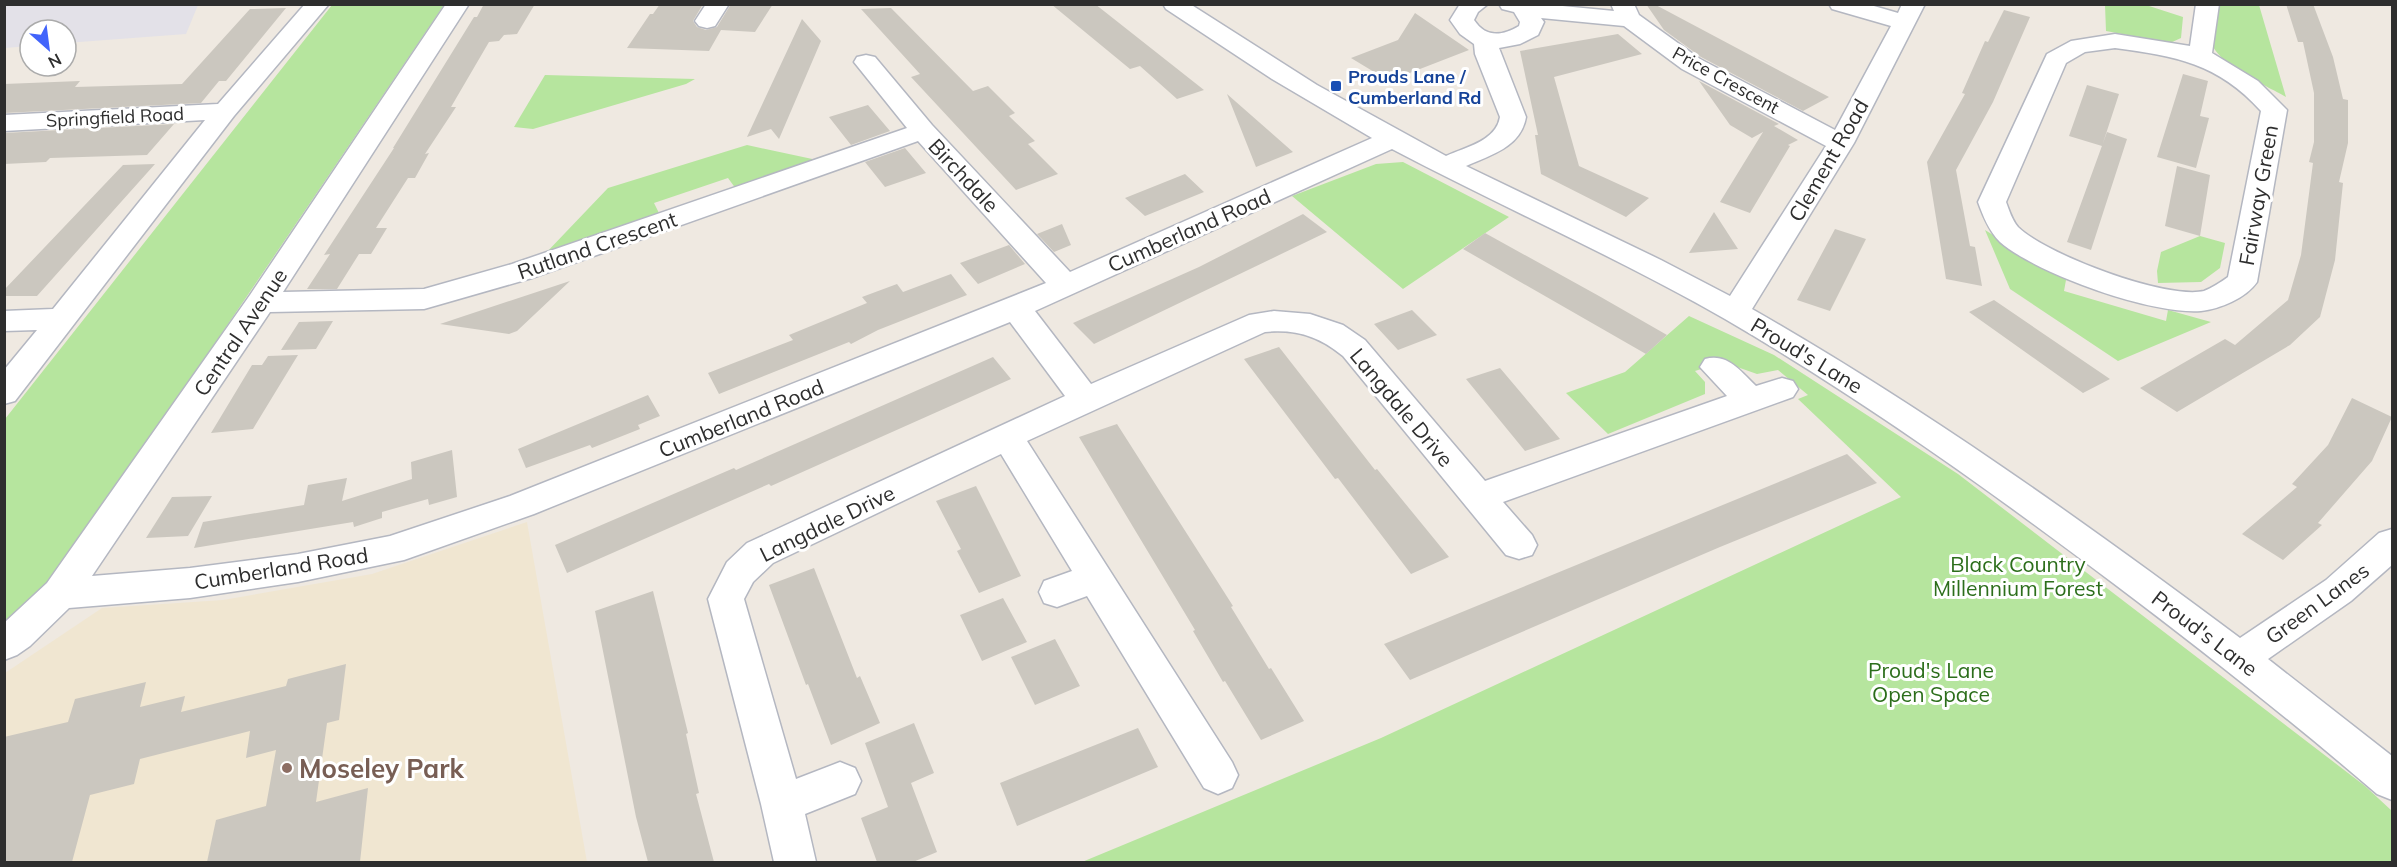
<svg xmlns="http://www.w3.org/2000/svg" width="2397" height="867" font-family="Mulish,sans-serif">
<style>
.industrial{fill:#e3e1e8}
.education{fill:#f0e6d1}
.green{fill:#b6e59e}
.building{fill:#cbc7bf}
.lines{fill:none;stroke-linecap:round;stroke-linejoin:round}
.minor-casing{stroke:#b4b7c1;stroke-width:3}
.minor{fill:#fff;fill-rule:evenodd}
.transit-dot{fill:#1a4fb4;stroke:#fff;stroke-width:2}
.education-dot{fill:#8d6e63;stroke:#fff;stroke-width:2}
.labels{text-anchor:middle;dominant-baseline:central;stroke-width:6;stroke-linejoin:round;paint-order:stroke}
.far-transit-label{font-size:18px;font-weight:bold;fill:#164399;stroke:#fff;text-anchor:start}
.far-street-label{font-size:18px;fill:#2e2e2e;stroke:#fff}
.street-label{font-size:21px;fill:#2e2e2e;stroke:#fff}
.park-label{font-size:21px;fill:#2c6e1b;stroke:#fff}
.near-education-label{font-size:26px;font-weight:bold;fill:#785e54;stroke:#fff;text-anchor:start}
</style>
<rect width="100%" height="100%" fill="#efe9e1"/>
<path class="industrial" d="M5 4H198V5L186 34 66 43V30H30V46L5 48Z"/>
<path class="education" d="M527 522 587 862H5V673L102 608 223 600 372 574Z"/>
<path class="green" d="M332 5H444L63 568 5 629V419Z
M2105 5H2146L2183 17 2181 38 2170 43 2106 31Z
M2218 5H2259L2286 97C2266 85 2211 62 2210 37 2210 27 2216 14 2218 5Z
M545 75 695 79 686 84 533 129 514 127Z
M747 145 817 160 736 189 728 178 654 203 660 215 544 255 608 188Z
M1403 162 1509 217 1403 289 1292 196 1376 164Z
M1985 230 2066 280 2064 291 2166 321 2168 310 2211 322 2118 361 2010 289Z
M2200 236 2225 243 2220 268 2201 282 2158 283 2157 271 2161 252Z
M1689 316 1774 355 1958 474 2365 786 2392 811V862H1082L1381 738 1901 497 1798 399 1808 395 1778 370 1757 374 1723 362 1695 371 1705 382V394L1608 434 1566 393 1625 372Z"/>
<path class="building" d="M484 4H535L517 34 504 35 499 41 489 42 451 107H456L425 154 429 153 415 178H408L376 228H387L371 254H359L337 289H307L330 254 324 255 394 148H393L474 17H477Z
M660 4H703L693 21 697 27 706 30 717 27 731 4H773L755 32 721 30 709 51 627 48 650 14H653Z
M1051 4H1095L1204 90 1177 99 1140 66 1130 69Z
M1646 4H1654L1829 97 1803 111 1701 57 1664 30Z
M2286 4H2313L2333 57 2343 99 2348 100V143L2339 182 2343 183 2335 260 2320 317 2290 345 2177 412 2140 388 2225 339 2235 345 2288 300 2301 255 2313 163 2309 162 2314 142V93L2303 42H2298Z
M286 8 226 81H219L201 103 4 113V84L80 81 75 87 182 84 250 9Z
M891 8 973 91 988 86 1015 113 1009 116 1035 141 1028 144 1058 174 1016 190 911 77 920 74 861 9Z
M2004 10 2030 17 1993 102 1956 170 1970 246 1975 247 1982 286 1946 279 1927 162 1965 94 1962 93 1985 41 1988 42Z
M1415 13 1469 50 1389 81 1351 58 1398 40Z
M802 19 821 41 779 139 771 129 747 137Z
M1618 34 1642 54 1554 77 1579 166 1649 198 1626 217 1541 174 1535 135H1538L1520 51Z
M2183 74 2208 81 2200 116 2209 118 2196 168 2157 157Z
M1699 81 1779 124 1774 126 1798 140 1788 145 1790 146 1750 213 1720 202 1763 132 1752 138 1730 125Z
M2087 85 2119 94 2102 146 2069 136Z
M1227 94 1293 152 1256 167Z
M868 105 890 131 851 145 829 117Z
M174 124 147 155 50 158 46 162 4 164V133Z
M2107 132 2127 139 2091 250 2067 242Z
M905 148 926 173 885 187 865 162Z
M155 164 37 296H4V290L123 165Z
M2177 166 2210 175 2200 236 2165 226Z
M1185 174 1204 192 1145 216 1125 198Z
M1714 212 1738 249 1689 253Z
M1303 214 1327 232 1094 344 1073 323 1199 267Z
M1062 224 1071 245 1054 252 1037 234Z
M1835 229 1866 239 1830 311 1797 300Z
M1485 233 1599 296 1667 335 1646 354 1463 249Z
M1009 245 1025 264 978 284 960 263Z
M951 274 967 295 878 330 851 344 849 342 719 394 708 373 793 340 789 335 867 303 862 297 897 284 903 292Z
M570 281 517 331 509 334 440 324Z
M1994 300 2110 379 2083 393 1969 312Z
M1412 310 1437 335 1398 350 1374 324Z
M333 321 316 349 281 350 299 322Z
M1279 347 1375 470 1377 469 1449 557 1411 574 1338 478 1335 479 1244 359Z
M298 355 253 429 211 433 252 365H262L268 356Z
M993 357 1011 379 771 486 769 484 567 573 555 545 734 468 736 470Z
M1500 368 1560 439 1525 451 1466 379Z
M648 395 660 416 638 425 640 429 592 448 590 445 526 468 518 449Z
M2352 398 2392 417 2372 461 2318 523 2322 525 2283 560 2242 534 2297 487 2292 484 2328 445Z
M1117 424 1233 606 1231 607 1269 669 1271 668 1304 721 1261 740 1225 681 1223 682 1193 631 1195 630 1079 437Z
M452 450 457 497 429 505 428 499 382 512V518L354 527 353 522 194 548 203 522 304 505 308 485 347 478 342 501 412 479 411 462Z
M1847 454 1877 483 1720 547 1410 680 1384 644Z
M976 486 1021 576 979 593 957 551 961 549 936 501Z
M212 496 188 536 146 538 172 497Z
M814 568 857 678 860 676 880 723 831 745 808 684 806 685 769 585Z
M653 591 688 733 686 734 699 793 696 794 714 862H648L636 817 595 611Z
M1003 598 1027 642 982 661 960 615Z
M1055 639 1080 686 1035 705 1011 657Z
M346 664 339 720 327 723 316 802 368 788 360 862H207L216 820 266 806 276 750 246 758 250 731 140 759 134 784 90 795 72 862H4V737L68 722 75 699 146 682 140 707 185 696 181 712 286 686 288 679Z
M914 723 934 773 911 783 937 852 913 862H877L861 818 888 807 865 743Z
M1138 728 1158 767 1017 826 1000 783Z"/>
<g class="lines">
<g class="minor-casing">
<path id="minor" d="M305 4H329L234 116 15 401 4 404V370L37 330 4 331V311L53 309 205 120 4 131V115L218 104Z
M446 4H469L283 292 424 289 512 264 907 128 854 62 857 57 866 55 875 57 932 125 1070 272 1372 138 1272 79 1166 9 1163 4H1190L1317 85 1446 156C1466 147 1496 141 1500 117L1475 54 1474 44 1460 34 1450 20 1460 4H1488L1478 12 1474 20C1486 38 1502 36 1519 26L1520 22 1514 12 1502 9 1499 4H1542L1614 11 1611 4H1634L1639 15 1700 59 1835 130 1891 26 1832 9 1829 4H1867L1898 13 1902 4H1925L1854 143 1752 309C1923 407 2082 520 2240 638L2326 580 2379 533 2392 529V565L2351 601 2268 659 2392 756V800L2377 794C2292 721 2203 651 2113 583 1988 489 1860 398 1725 319 1617 257 1502 207 1392 149L1035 311 1091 384 1249 315 1274 311 1310 314 1343 325 1365 340 1485 481 1727 396 1700 367 1705 359C1728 353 1740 371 1756 386L1782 378 1793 381 1798 389 1793 397 1503 502 1532 535 1537 545 1532 555 1519 559 1506 555 1343 356C1318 336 1296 329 1265 332L1027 441 1232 762 1238 775 1232 788 1218 794 1204 788 1087 596 1057 607 1044 603 1039 592 1044 581 1072 571 1001 454 773 563 753 582 744 599 796 779 840 762 855 768 861 781 855 794 805 814 816 862H774L761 804 708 599 727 562 747 543 1065 396 1010 322 534 514 404 560 298 582 190 598 69 608 30 646 17 655 4 660V623L47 583 250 295ZM1541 18 1624 26 1682 69 1826 146 1730 296 1661 260 1466 166C1491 155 1521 147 1526 117L1499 48 1520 44 1538 35 1544 22ZM918 141 1046 283 510 496 390 536 298 554 190 568 92 576 270 312 424 309 532 278Z
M706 4H729L715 26 707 28 699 26 695 21Z
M2196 4H2219L2212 53 2258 81 2287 110 2257 282C2246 298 2220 309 2201 311 2153 315 2037 274 2000 242 1989 231 1983 216 1978 202L2047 54 2071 41 2115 34 2190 46ZM2115 48C2175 56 2218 63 2261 111L2228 277C2221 282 2212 288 2204 291 2166 300 2045 254 2018 227 2012 220 2009 210 2006 202L2066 63 2085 52Z"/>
</g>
<use href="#minor" class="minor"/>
</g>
<rect class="transit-dot" x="1330" y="80" width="12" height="12" rx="3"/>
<circle class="education-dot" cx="287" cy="768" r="6"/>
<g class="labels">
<g class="far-transit-label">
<text x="1348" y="76">Prouds Lane /<tspan x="1348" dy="21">Cumberland Rd</tspan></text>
</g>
<g class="far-street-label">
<text transform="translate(1726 80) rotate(29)">Price Crescent</text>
<text transform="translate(115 117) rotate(-3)">Springfield Road</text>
</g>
<g class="street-label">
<text transform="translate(1828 160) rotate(-60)">Clement Road</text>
<text transform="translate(964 175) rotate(47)">Birchdale</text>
<text transform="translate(2258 195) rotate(-80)">Fairway Green</text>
<text transform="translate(1189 230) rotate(-24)">Cumberland Road</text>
<text transform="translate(597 245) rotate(-19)">Rutland Crescent</text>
<text transform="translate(240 332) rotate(-56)">Central Avenue</text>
<text transform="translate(1807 355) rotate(31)">Proud's Lane</text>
<text transform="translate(1402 407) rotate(50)">Langdale Drive</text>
<text transform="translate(741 418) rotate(-22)">Cumberland Road</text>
<text transform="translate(827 523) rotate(-26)">Langdale Drive</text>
<text transform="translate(281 568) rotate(-9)">Cumberland Road</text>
<text transform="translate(2317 603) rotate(-36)">Green Lanes</text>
<text transform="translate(2205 633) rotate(37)">Proud's Lane</text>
</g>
<g class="park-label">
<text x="2018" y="564">Black Country<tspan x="2018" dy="24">Millennium Forest</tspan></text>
<text x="1931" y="670">Proud's Lane<tspan x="1931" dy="24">Open Space</tspan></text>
</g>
<g class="near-education-label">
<text x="299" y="768">Moseley Park</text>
</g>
</g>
<rect width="2397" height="867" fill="none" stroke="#2e2e2e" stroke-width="12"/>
<g transform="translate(48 48) rotate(152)"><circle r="28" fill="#ffffff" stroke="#ababab" stroke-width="1.5"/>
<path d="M0-4.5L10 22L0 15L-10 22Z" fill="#4264fb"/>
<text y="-9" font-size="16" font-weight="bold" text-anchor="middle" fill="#2e2e2e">N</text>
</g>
</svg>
